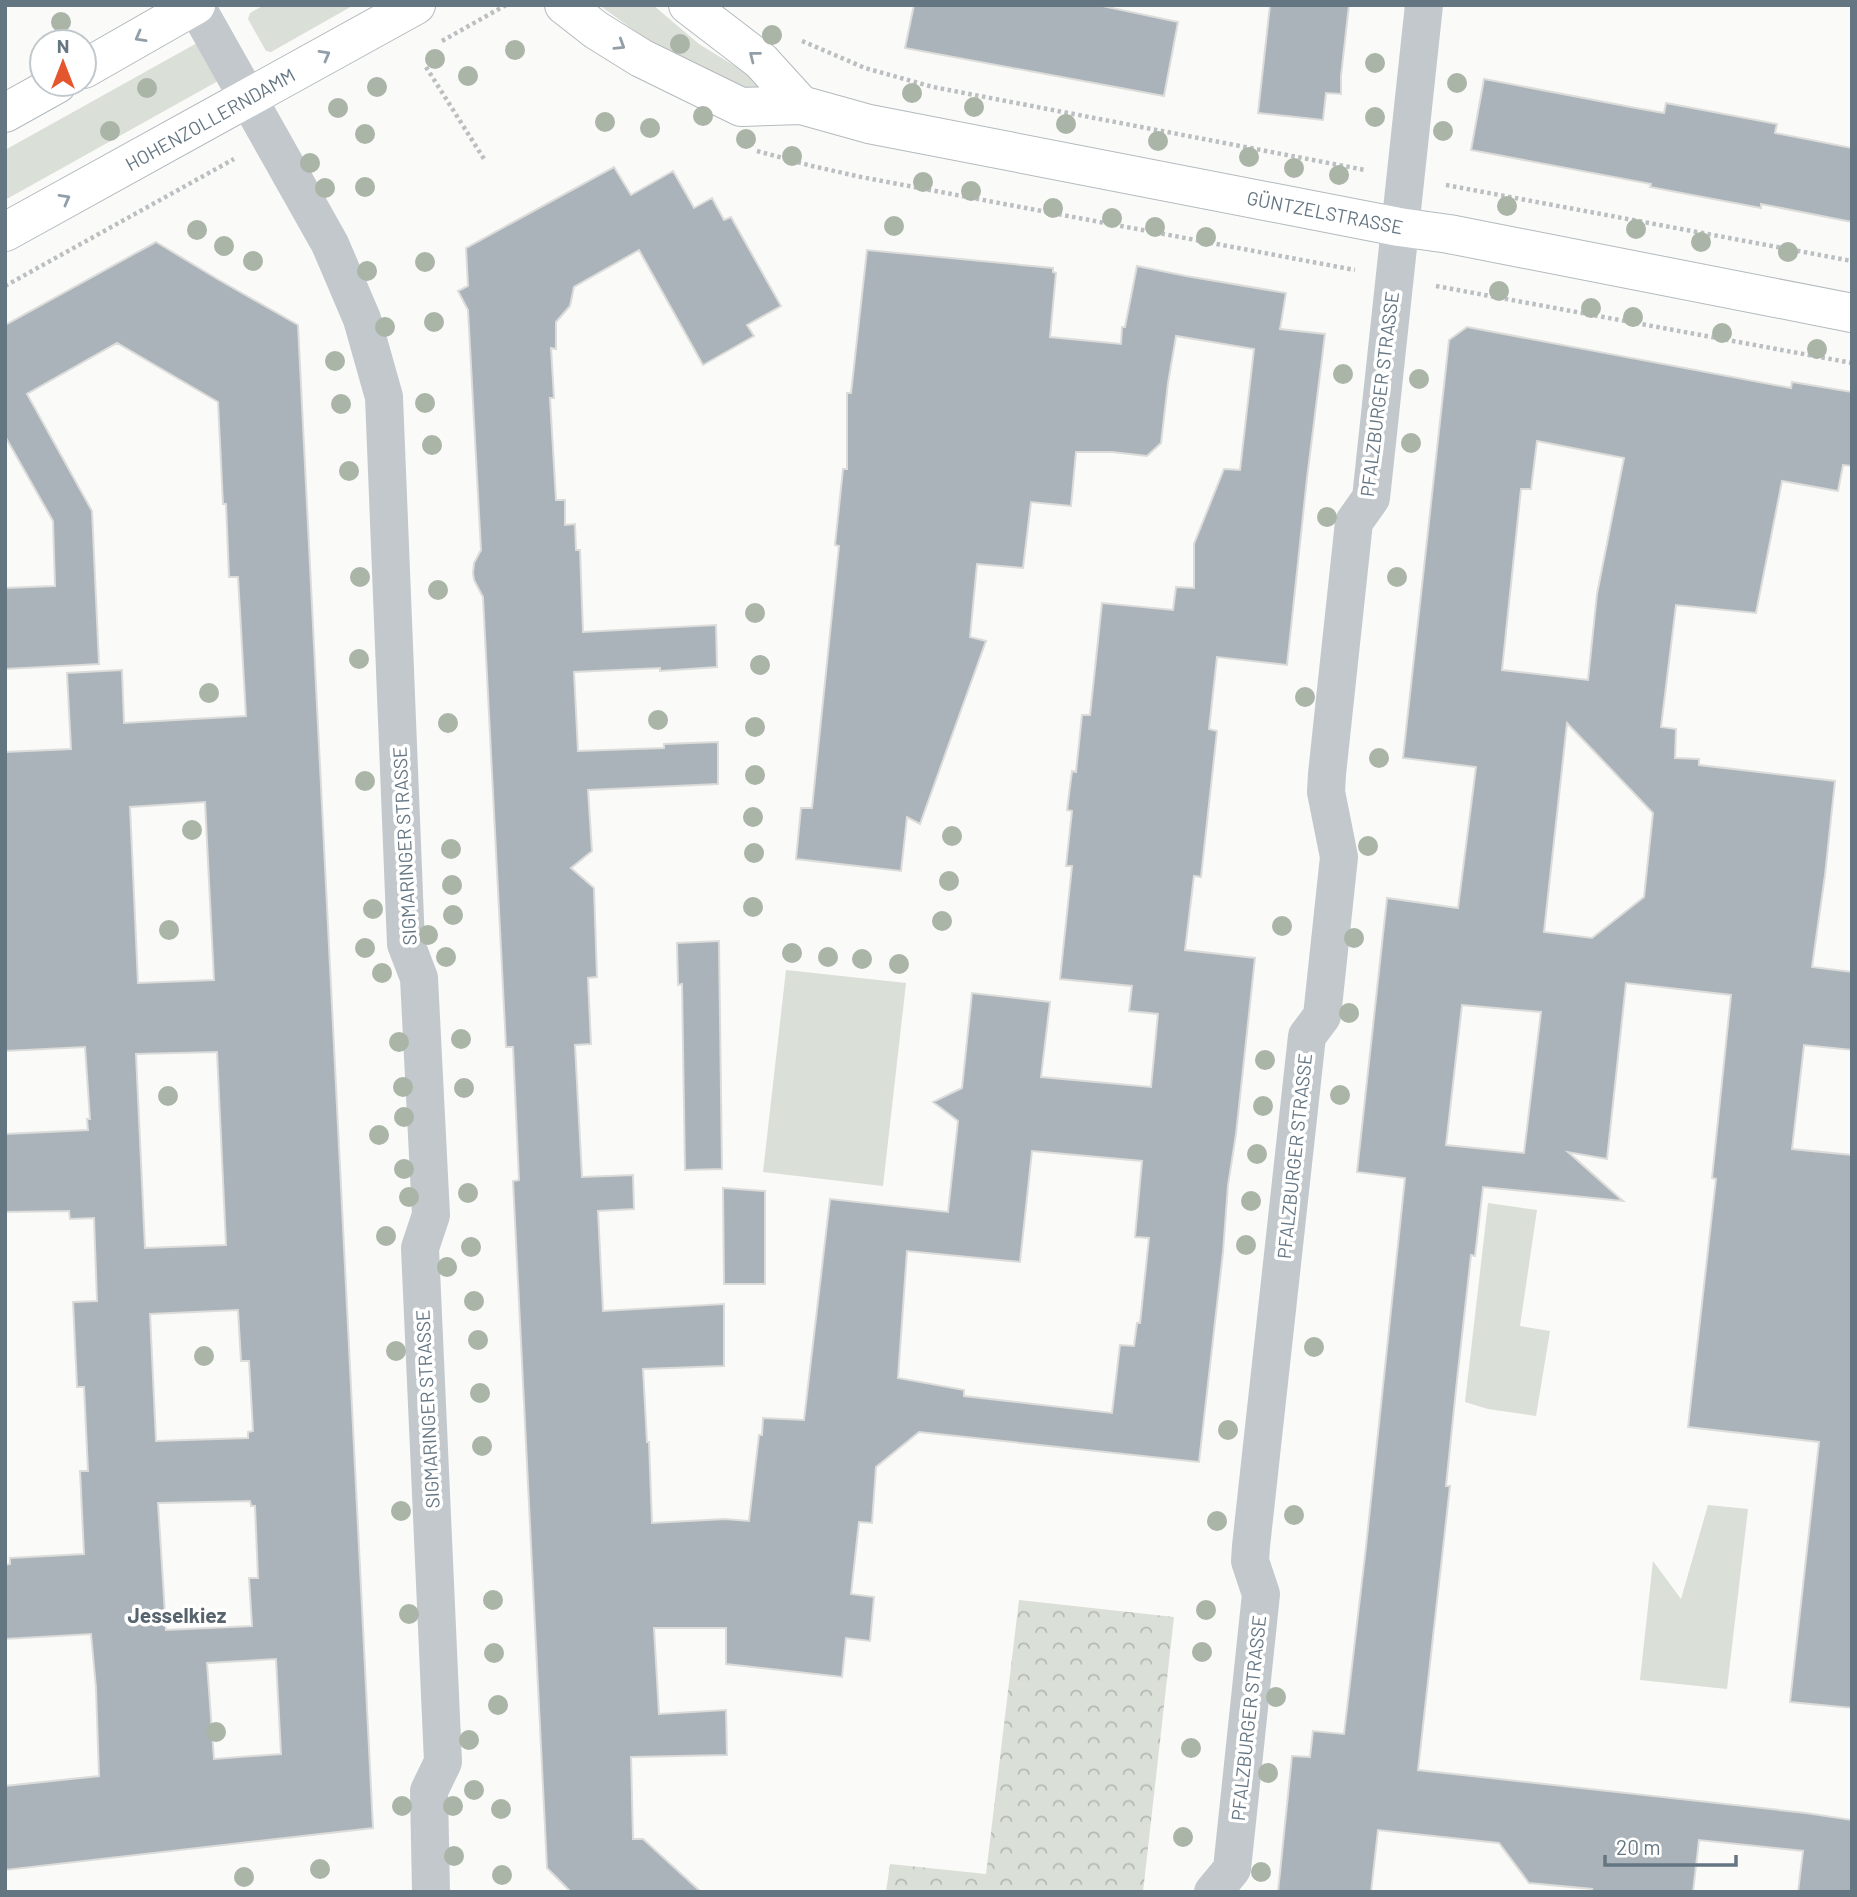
<svg xmlns="http://www.w3.org/2000/svg" width="1857" height="1897" font-family="Barlow,sans-serif">
<style>
.green{fill:#dadfd7}
.park{fill:url(#park-crowns)}
.building{fill:#aab3b9;stroke:#dcdcda;stroke-width:2;fill-rule:evenodd}
.lines{fill:none;stroke-linecap:round;stroke-linejoin:round}
.secondary-casing{stroke:#b3babf;stroke-width:40}
.path{stroke:#bbbfc2;stroke-width:4.5;stroke-dasharray:3.5 3.5;stroke-linecap:butt}
.street{stroke:#c3c8cc;stroke-width:38}
.secondary{stroke:#fff;stroke-width:38}
.tree{fill:#aab4a7}
.oneway{stroke:#939fa8}
.labels{text-anchor:middle;dominant-baseline:central;stroke-width:7;stroke-linejoin:round;paint-order:stroke}
.street-label{font-size:19px;fill:#657683;stroke:#fff}
.neighbourhood-label{font-size:21px;font-weight:bold;fill:#57646e;stroke:#fff}
</style>
<defs>
<pattern id="park-crowns" width="20" height="18" patternUnits="userSpaceOnUse" patternTransform="scale(1.75)"><rect width="20" height="18" fill="#dadfd7"/><path d="M2 6a3 3 0 1 1 6 0M12 15a3 3 0 1 1 6 0" fill="none" stroke="#b4b9b4"/></pattern>
</defs>
<rect width="100%" height="100%" fill="#fafaf8"/>
<path class="green" d="M264 5H354L271 52 266 51 248 19 250 13Z
M599 5H653L699 44 756 79 758 82 757 90H753L719 77 649 41Z
M197 43 218 81 5 200V150Z
M786 970 906 983 883 1186 763 1172Z
M1488 1203 1537 1210 1520 1326 1550 1331 1536 1416 1488 1409 1465 1402Z
M1708 1505 1748 1509 1727 1689 1640 1680 1653 1561 1681 1599Z"/>
<path class="park" d="M1019 1600 1174 1617 1143 1892H886L890 1864 986 1874Z"/>
<path class="building" d="M914 5H1098L1178 22 1164 96 905 48Z
M1270 5H1349L1341 76V94L1326 93 1323 120 1258 113Z
M1484 79 1636 108 1664 113 1666 103 1777 124 1775 133 1852 148V222L1761 204V208L1650 187 1651 184 1471 150Z
M614 167 631 195 673 171 694 208 712 198 724 220 731 217 781 306 747 325 754 336 703 365 639 250 574 287 570 306 556 322V349L551 348 554 398H550L556 500H565V525L575 524 576 550H580L583 632 716 625 717 667 660 671V668L574 672 578 751 664 748V744L718 742V784L588 790 592 851 571 868 594 888 597 977 588 978 591 1044 575 1045 582 1177 633 1175 634 1209 598 1211 603 1311 724 1304V1366L643 1369 647 1442H649L652 1523 725 1519 749 1521 759 1435H762L763 1418 804 1420 830 1199 948 1212 958 1121 933 1102 962 1088 972 993 1050 1002 1041 1077 1151 1087 1158 1014 1129 1011 1132 986 1060 979 1072 866H1066L1072 811 1067 810 1072 771 1076 772 1082 715H1090L1102 603 1173 610 1176 587 1194 588V544L1224 469 1240 470 1254 349 1176 336 1168 383 1161 443 1147 456 1112 452H1076L1071 506 1031 502 1023 568 977 564 970 637 986 641 920 824 907 817 901 871 796 859 801 808H812L839 546 835 545 843 469H847V393H851L867 250 1053 268V272L1056 273 1050 337 1121 344 1122 327H1125L1137 266 1186 276 1286 293 1280 329 1325 334 1307 478 1287 665 1217 657 1209 729 1217 731 1201 877 1194 876 1185 950 1255 958 1236 1134 1228 1185 1223 1252 1199 1462 919 1432 876 1467 872 1523 859 1522 851 1594 874 1597 870 1641 846 1638 842 1677 726 1664V1628H654L659 1714 726 1710 727 1755 631 1757 633 1839H643L701 1892H571L547 1868 513 1181 519 1180 513 1047H506L483 597 474 580 473 573 474 563 481 550 468 310 458 291 468 286 466 248ZM1032 1151 1142 1161 1135 1237 1149 1238 1140 1323H1137L1134 1346 1120 1345 1112 1413 964 1396V1390L898 1378 907 1251 1020 1262Z
M156 242 219 280 298 325 373 1828 5 1870V1786L99 1776 96 1688 91 1634 5 1639V1565L10 1564V1558L84 1554 80 1471H88L84 1387H77L73 1302 97 1301 94 1218 70 1219 69 1211 5 1212V1134L88 1130 87 1119H90L85 1047 5 1051V752L71 749 67 673 122 670 124 723 246 716 238 577H229L226 504H223L218 402 117 343 27 394 92 511 99 664 5 669V588L55 586 53 521 5 436V325ZM205 802 214 980 138 983 130 807ZM217 1052 226 1245 145 1248 136 1054ZM238 1310 241 1361H249L253 1431 248 1432V1438L156 1441 150 1314ZM250 1501 251 1506H255L258 1578H249L252 1626 166 1630 158 1503ZM276 1659 281 1754 214 1759 207 1663Z
M1467 327 1791 388 1792 382 1852 392V466L1843 465 1838 491 1782 481 1756 613 1676 605 1661 727 1676 729 1675 758 1699 759V765L1835 781 1825 875 1812 967 1852 972V1050L1804 1045 1792 1149 1852 1155V1708L1790 1702 1819 1442 1688 1427 1716 1179 1712 1178 1731 995 1626 983 1607 1159 1568 1152 1623 1201 1483 1187 1475 1256 1471 1255 1457 1380 1446 1486H1450L1418 1770 1806 1813 1852 1820V1892H1798L1803 1851 1699 1840 1693 1892H1591L1592 1889 1529 1883 1499 1843 1378 1830 1371 1892H1278L1292 1756 1310 1757 1313 1731 1344 1734 1366 1547 1405 1178 1357 1172 1387 898 1458 908 1476 767 1403 758 1449 340ZM1537 441 1624 458 1597 594 1588 680 1502 670 1521 489H1531ZM1567 723 1653 813 1644 897 1592 938 1544 932ZM1462 1005 1541 1012 1524 1153 1446 1145Z
M719 941 722 1169 685 1170 682 984 678 985 677 943Z
M723 1188 765 1191V1284H724Z"/>
<g class="lines">
<g class="secondary-casing">
<path id="secondary" d="M564 5 596 30 641 58 741 107 801 105 869 124 1399 227 1449 234 1852 313
M688 5 761 61 801 105
M84 69 196 5
M5 113 57 84
M5 232 416 5"/>
</g>
<path class="path" d="M442 41 506 5
M802 41 865 68 933 87 1365 170
M426 67 484 159
M757 151 812 166 861 177 1355 270
M1446 185 1852 261
M5 286 234 159
M1436 286 1852 363"/>
<path class="street" d="M196 6 330 244 362 319 384 397 406 944 419 978 431 1215 420 1248 443 1762 429 1791 431 1892
M1213 1892 1232 1869 1261 1594 1250 1561 1251 1546 1307 1036 1322 1016 1339 857 1326 792 1327 774 1354 522 1371 498 1424 5"/>
<use href="#secondary" class="secondary"/>
</g>
<g class="tree">
<circle cx="61" cy="22" r="10"/>
<circle cx="772" cy="35" r="10"/>
<circle cx="680" cy="44" r="10"/>
<circle cx="515" cy="50" r="10"/>
<circle cx="435" cy="59" r="10"/>
<circle cx="1375" cy="63" r="10"/>
<circle cx="468" cy="76" r="10"/>
<circle cx="1457" cy="83" r="10"/>
<circle cx="377" cy="87" r="10"/>
<circle cx="147" cy="88" r="10"/>
<circle cx="912" cy="93" r="10"/>
<circle cx="974" cy="107" r="10"/>
<circle cx="338" cy="108" r="10"/>
<circle cx="703" cy="116" r="10"/>
<circle cx="1375" cy="117" r="10"/>
<circle cx="605" cy="122" r="10"/>
<circle cx="1066" cy="124" r="10"/>
<circle cx="650" cy="128" r="10"/>
<circle cx="110" cy="131" r="10"/>
<circle cx="1443" cy="131" r="10"/>
<circle cx="365" cy="134" r="10"/>
<circle cx="746" cy="139" r="10"/>
<circle cx="1158" cy="141" r="10"/>
<circle cx="792" cy="156" r="10"/>
<circle cx="1249" cy="157" r="10"/>
<circle cx="310" cy="163" r="10"/>
<circle cx="1294" cy="168" r="10"/>
<circle cx="1339" cy="175" r="10"/>
<circle cx="923" cy="182" r="10"/>
<circle cx="365" cy="187" r="10"/>
<circle cx="325" cy="188" r="10"/>
<circle cx="971" cy="191" r="10"/>
<circle cx="1507" cy="206" r="10"/>
<circle cx="1053" cy="208" r="10"/>
<circle cx="1112" cy="218" r="10"/>
<circle cx="894" cy="226" r="10"/>
<circle cx="1155" cy="227" r="10"/>
<circle cx="1636" cy="229" r="10"/>
<circle cx="197" cy="230" r="10"/>
<circle cx="1206" cy="237" r="10"/>
<circle cx="1701" cy="242" r="10"/>
<circle cx="224" cy="246" r="10"/>
<circle cx="1788" cy="252" r="10"/>
<circle cx="253" cy="261" r="10"/>
<circle cx="425" cy="262" r="10"/>
<circle cx="367" cy="271" r="10"/>
<circle cx="1499" cy="291" r="10"/>
<circle cx="1591" cy="308" r="10"/>
<circle cx="1633" cy="317" r="10"/>
<circle cx="434" cy="322" r="10"/>
<circle cx="385" cy="327" r="10"/>
<circle cx="1722" cy="333" r="10"/>
<circle cx="1817" cy="349" r="10"/>
<circle cx="335" cy="361" r="10"/>
<circle cx="1343" cy="374" r="10"/>
<circle cx="1419" cy="379" r="10"/>
<circle cx="425" cy="403" r="10"/>
<circle cx="341" cy="404" r="10"/>
<circle cx="1411" cy="443" r="10"/>
<circle cx="432" cy="445" r="10"/>
<circle cx="349" cy="471" r="10"/>
<circle cx="1327" cy="517" r="10"/>
<circle cx="360" cy="577" r="10"/>
<circle cx="1397" cy="577" r="10"/>
<circle cx="438" cy="590" r="10"/>
<circle cx="755" cy="613" r="10"/>
<circle cx="359" cy="659" r="10"/>
<circle cx="760" cy="665" r="10"/>
<circle cx="209" cy="693" r="10"/>
<circle cx="1305" cy="697" r="10"/>
<circle cx="658" cy="720" r="10"/>
<circle cx="448" cy="723" r="10"/>
<circle cx="755" cy="727" r="10"/>
<circle cx="1379" cy="758" r="10"/>
<circle cx="755" cy="775" r="10"/>
<circle cx="365" cy="781" r="10"/>
<circle cx="753" cy="817" r="10"/>
<circle cx="192" cy="830" r="10"/>
<circle cx="952" cy="836" r="10"/>
<circle cx="1368" cy="846" r="10"/>
<circle cx="451" cy="849" r="10"/>
<circle cx="754" cy="853" r="10"/>
<circle cx="949" cy="881" r="10"/>
<circle cx="452" cy="885" r="10"/>
<circle cx="753" cy="907" r="10"/>
<circle cx="373" cy="909" r="10"/>
<circle cx="453" cy="915" r="10"/>
<circle cx="942" cy="921" r="10"/>
<circle cx="1282" cy="926" r="10"/>
<circle cx="169" cy="930" r="10"/>
<circle cx="428" cy="935" r="10"/>
<circle cx="1354" cy="938" r="10"/>
<circle cx="365" cy="948" r="10"/>
<circle cx="792" cy="953" r="10"/>
<circle cx="446" cy="957" r="10"/>
<circle cx="828" cy="957" r="10"/>
<circle cx="862" cy="959" r="10"/>
<circle cx="899" cy="964" r="10"/>
<circle cx="382" cy="973" r="10"/>
<circle cx="1349" cy="1013" r="10"/>
<circle cx="461" cy="1039" r="10"/>
<circle cx="399" cy="1042" r="10"/>
<circle cx="1265" cy="1060" r="10"/>
<circle cx="403" cy="1087" r="10"/>
<circle cx="464" cy="1088" r="10"/>
<circle cx="1340" cy="1095" r="10"/>
<circle cx="168" cy="1096" r="10"/>
<circle cx="1263" cy="1106" r="10"/>
<circle cx="404" cy="1117" r="10"/>
<circle cx="379" cy="1135" r="10"/>
<circle cx="1257" cy="1154" r="10"/>
<circle cx="404" cy="1169" r="10"/>
<circle cx="468" cy="1193" r="10"/>
<circle cx="409" cy="1197" r="10"/>
<circle cx="1251" cy="1201" r="10"/>
<circle cx="386" cy="1236" r="10"/>
<circle cx="1246" cy="1245" r="10"/>
<circle cx="471" cy="1247" r="10"/>
<circle cx="447" cy="1267" r="10"/>
<circle cx="474" cy="1301" r="10"/>
<circle cx="478" cy="1340" r="10"/>
<circle cx="1314" cy="1347" r="10"/>
<circle cx="396" cy="1351" r="10"/>
<circle cx="204" cy="1356" r="10"/>
<circle cx="480" cy="1393" r="10"/>
<circle cx="1228" cy="1430" r="10"/>
<circle cx="482" cy="1446" r="10"/>
<circle cx="401" cy="1511" r="10"/>
<circle cx="1294" cy="1515" r="10"/>
<circle cx="1217" cy="1521" r="10"/>
<circle cx="493" cy="1600" r="10"/>
<circle cx="1206" cy="1610" r="10"/>
<circle cx="409" cy="1614" r="10"/>
<circle cx="1202" cy="1652" r="10"/>
<circle cx="494" cy="1653" r="10"/>
<circle cx="1276" cy="1697" r="10"/>
<circle cx="498" cy="1705" r="10"/>
<circle cx="216" cy="1732" r="10"/>
<circle cx="469" cy="1740" r="10"/>
<circle cx="1191" cy="1748" r="10"/>
<circle cx="1268" cy="1773" r="10"/>
<circle cx="474" cy="1790" r="10"/>
<circle cx="402" cy="1806" r="10"/>
<circle cx="453" cy="1806" r="10"/>
<circle cx="501" cy="1809" r="10"/>
<circle cx="1183" cy="1837" r="10"/>
<circle cx="454" cy="1856" r="10"/>
<circle cx="320" cy="1869" r="10"/>
<circle cx="1261" cy="1872" r="10"/>
<circle cx="502" cy="1875" r="10"/>
<circle cx="244" cy="1877" r="10"/>
</g>
<defs><path id="oneway-chevron" d="M-2-3.5L2.5 0L-2 3.5" fill="none" stroke-width="1.6" stroke-linecap="round" stroke-linejoin="round" transform="scale(1.75)"/></defs>
<g class="oneway">
<use href="#oneway-chevron" transform="translate(140 37) rotate(151)"/>
<use href="#oneway-chevron" transform="translate(620 45) rotate(32)"/>
<use href="#oneway-chevron" transform="translate(325 55) rotate(-29)"/>
<use href="#oneway-chevron" transform="translate(754 56) rotate(-142)"/>
<use href="#oneway-chevron" transform="translate(65 199) rotate(-29)"/>
</g>
<g class="labels">
<g class="street-label">
<text transform="translate(210 119) rotate(-29)">HOHENZOLLERNDAMM</text>
<text transform="translate(1325 212) rotate(11)">GÜNTZELSTRASSE</text>
<text transform="translate(1379 394) rotate(-83)">PFALZBURGER STRASSE</text>
<text transform="translate(404 846) rotate(-93)">SIGMARINGER STRASSE</text>
<text transform="translate(1294 1156) rotate(-84)">PFALZBURGER STRASSE</text>
<text transform="translate(427 1409) rotate(-93)">SIGMARINGER STRASSE</text>
<text transform="translate(1248 1718) rotate(-84)">PFALZBURGER STRASSE</text>
</g>
<g class="neighbourhood-label">
<text x="177" y="1614">Jesselkiez</text>
</g>
</g>
<rect width="1857" height="1897" fill="none" stroke="#657683" stroke-width="14"/>
<g transform="translate(63 63)"><circle r="33" fill="#ffffff" stroke="#c1c8cd" stroke-width="2"/>
<path d="M0-5L12 26L0 18L-12 26Z" fill="#e4572e"/>
<text y="-10" font-size="19" font-weight="bold" text-anchor="middle" fill="#657683">N</text>
</g>
<path d="M1605 1855v10h131v-10" fill="none" stroke="#657683" stroke-width="3.5"/>
<text x="1616" y="1855" font-size="21" fill="#657683" stroke="#ffffff" stroke-width="5" paint-order="stroke">20 m</text>
</svg>
